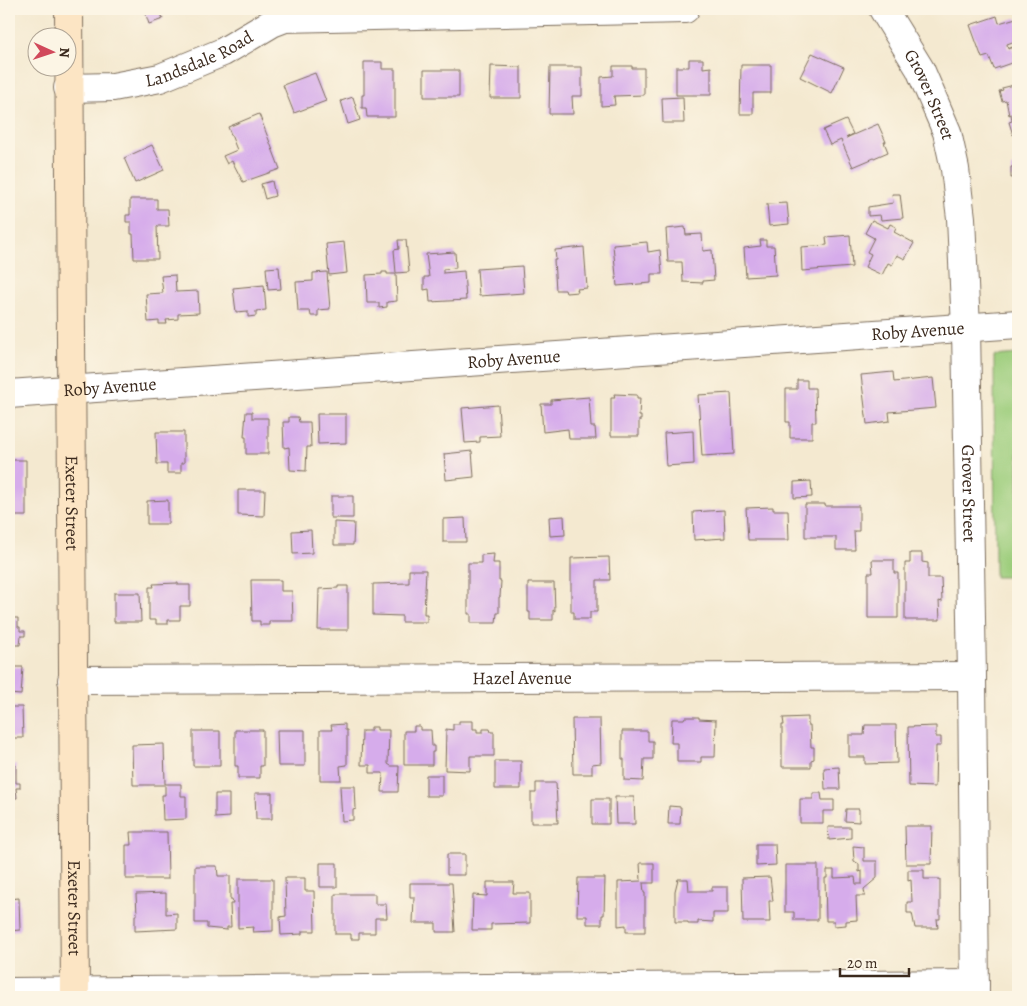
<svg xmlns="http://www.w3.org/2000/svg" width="1027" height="1006" font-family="Alegreya,serif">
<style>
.green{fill:#9ccd7c;stroke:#6c7c4d}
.building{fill:#d6aceb}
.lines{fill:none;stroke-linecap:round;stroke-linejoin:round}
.street-casing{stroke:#7c6d5c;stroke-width:30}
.secondary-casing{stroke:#7c6d5c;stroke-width:30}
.street{stroke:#fff;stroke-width:28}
.secondary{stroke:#fce5c4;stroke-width:28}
.labels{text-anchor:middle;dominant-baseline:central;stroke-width:4;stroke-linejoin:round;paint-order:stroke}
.street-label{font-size:18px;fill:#3b2a1e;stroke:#fcf5e5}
</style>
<rect width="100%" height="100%" fill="#fcf5e5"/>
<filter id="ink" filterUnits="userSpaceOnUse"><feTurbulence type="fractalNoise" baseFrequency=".02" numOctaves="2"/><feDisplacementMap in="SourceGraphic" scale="10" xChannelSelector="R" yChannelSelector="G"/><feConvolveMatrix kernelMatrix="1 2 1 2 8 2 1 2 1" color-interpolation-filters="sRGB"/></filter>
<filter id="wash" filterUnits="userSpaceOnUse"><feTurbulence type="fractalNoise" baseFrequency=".0096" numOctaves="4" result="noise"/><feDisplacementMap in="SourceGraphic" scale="20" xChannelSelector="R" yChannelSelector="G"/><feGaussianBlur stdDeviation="1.12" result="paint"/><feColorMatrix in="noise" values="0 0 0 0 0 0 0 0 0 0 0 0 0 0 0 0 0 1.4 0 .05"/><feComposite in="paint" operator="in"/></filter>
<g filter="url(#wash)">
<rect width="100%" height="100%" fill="#f4e9d0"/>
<path class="green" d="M1018 354V577H995L994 356Z"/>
<g id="blocks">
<path class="building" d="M144 9H159L163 19 149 24Z
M997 16 999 23 1016 18 1018 24V40L1007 44 1008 49 1012 47 1017 61 994 69 989 56 982 58 970 25Z
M812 53 844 67 832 93 800 77Z
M689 59H703V68L711 67V95H676V67H689Z
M364 62H382V69H395V117H367L366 108H362V95H364Z
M741 65H771V93H753V114H740Z
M491 66 521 67V98H490Z
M613 66H632V68H644V95L614 96 615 105 601 106V77L613 76Z
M550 67H582V96H572L573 114H549Z
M424 70H459V97H424Z
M315 73 326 101 294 113 283 85Z
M1018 84V133L1013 135 1009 122 1012 121 1011 114 1009 115 1006 100 1002 101 999 91 1003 90 1002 88Z
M353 97 360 120 348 124 341 101Z
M683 97 684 123H663L662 98Z
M259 114 280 169 243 182 232 161 227 164 223 156 237 150 228 127Z
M846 120 853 134 846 138 878 124 886 142H884L888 152 853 167 841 140 830 145 823 130Z
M152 145 164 170 135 183 124 158Z
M1018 166V177L1011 178V167Z
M272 181 275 196 265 199 261 184Z
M892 194H900L903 218 881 220 880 215 868 216V207L893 203Z
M130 199H157V209H168L169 226H157L158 259H134L133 234H131V222H126V215H130Z
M787 203 789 224 769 226 767 204Z
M872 220 888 228 890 224 896 227 894 232 914 243 905 259 897 255 892 265 888 263 882 275 865 267 871 254 867 252 874 238 865 233Z
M685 227 686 235 702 234 703 251 712 250 714 280 703 281V283L683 282 682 262H668L666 229Z
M850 235 852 267 802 271 801 247 827 245 826 237Z
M398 240H406L409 272 396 273 394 250 399 249Z
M760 240H766V246H774L776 275 746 277 744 248 761 246Z
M344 242 347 273 329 275 326 244Z
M647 242 648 252 660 250 662 274H651V283L617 286 613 245Z
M584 247 587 288 577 289 578 292 566 293 565 290H556L554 260H556L555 250Z
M455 252 456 268 443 269V273L464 271 466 300 430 302 429 289 424 290V277H429L426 254Z
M522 266 524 293 479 296 477 269Z
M279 267 281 289 268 290 266 268Z
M327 272 330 309 318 310V316H311L310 311H298L296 282 313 281V273Z
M382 272H387V274H396L397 301 387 302V307L379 308V303H367L366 275 382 274Z
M175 275 176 292 198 291 199 313 178 314V319L166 320 167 324H159V321L148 322 146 294 163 293 161 276Z
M264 285 266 310 256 311V316L248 317V311L236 312 233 288Z
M893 372 894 382 933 378 936 408 889 412 890 421 867 424 861 375Z
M797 380H807V388H815L816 422H812V438H790V422H786V389H797Z
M731 393 734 454 702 456 698 395Z
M614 394 637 395V398H640L639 416H641V420H639V436H611V398H615Z
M589 397 591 427H595L596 439H569L568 429 543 432 541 404H551V400Z
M498 405 500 436 480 437V442L465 443 462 408Z
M246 412H252V418H268V454H246V437H244Z
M317 414H346V443L318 444Z
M289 417H298L299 422H310L311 447H307L306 471 290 470 289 447 284 448 283 422H289Z
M693 431 694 464 666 466 664 433Z
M156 432H184V463H181V473H167V464H157Z
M472 451 474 477 446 480 444 454Z
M9 460H26V516H9Z
M811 481 812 497 794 498V482Z
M238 490H265L264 516 238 515Z
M331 496H353V518H331Z
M168 500V524H147V501Z
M805 504H825V506H859V531H854L855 550H836V537H805Z
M773 507V510H788L789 540H748L746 508Z
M724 510 725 538 694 540 693 512Z
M564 516 565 535 550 536 549 517Z
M465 518 466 542H443V519Z
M334 522 354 523 353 545H334Z
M311 530 312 553 293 554 292 531Z
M910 553H922V562L928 563V578H941L942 602 939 601 940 620H905V563H910Z
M494 554 493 563H499V581H501L500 597H499V613H497L496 623H471V614H468V563H481V555Z
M609 557 610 580H597V612H590V619H574V612H571V558Z
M872 560H894V573H898V618H868V573H873Z
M409 570H426L424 614H427V622H402V616L373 615V584L409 583Z
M251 580H281V591H292L293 621H269V625H260V621H252Z
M178 583V585H190V606H180V620H168V624H156V620H149V587H154L153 584Z
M528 583H554L555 611 553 610V620H530V612H528Z
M338 586H348V630H318L319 589 338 588Z
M114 593H140L141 622H114Z
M9 618H18V627H20V631H25V636H21L20 645H9Z
M9 667H23L21 695 9 694Z
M9 707H22L23 738H9Z
M685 717H699V719L716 720 715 757H701V762H677V743H671L672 719H684Z
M808 717V725H810L811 747H814V759L811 760V767H782V725H784L783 718Z
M572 719H600L601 763 592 764V774H573Z
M459 721H473V729H477V732H483V729H490L491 732H494V756H470V771L445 770 446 729 453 730V724H459Z
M345 724V730H347V765L340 766 341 780H320V730H332L331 725Z
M865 725H896L897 763 865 764V757H849V735H864Z
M414 726H420V730H431L432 746H434V752H432V765H404V731H414Z
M936 726V737H941V746H936L935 787 909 786 908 727Z
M371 727H377V730H389L388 764 391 766H399L398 792H382L383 773H370V765H361L362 731H371Z
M235 730H263V766H260V778H238V766H235Z
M277 730H305V766H278Z
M193 731H220V766H193Z
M622 731H648V741H653V759H644L643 781 624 780V759H622Z
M164 744 165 784H181V796H186V819L163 820 162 795H165V785H133L132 745Z
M495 761H521V789H495Z
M9 765H16V783H20V788H16L17 798H9Z
M839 767 840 789H825L824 768Z
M426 775H442V796H426Z
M536 783H556L558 823H531V793H536Z
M340 786H355L356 809 353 810V820L342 821Z
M255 793H272V819H256Z
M813 793H821L822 800H834V811H823V823H800V799H813Z
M215 794H229V817L215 818Z
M615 797H634L635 824H616Z
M592 799H609V824H592Z
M669 806 681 807 680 824H668Z
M846 809H859V822L845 821Z
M905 826H932L931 864H906Z
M828 827H851V838L829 840Z
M130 832H167L168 879H126V845H131Z
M756 844H775L776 865 756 866Z
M853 846 864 847V861H877V878L864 889 865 896H856L857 920 846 921V925L834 926V921H826L825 878H827V870H834V878L855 877 856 884H862V871L859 872V864L854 861Z
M447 854H465V875H447Z
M320 863H337V887H320Z
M640 863H654V883H643L644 893H645V932H626V925L618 926V882L641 881Z
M785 865H818V920H794V912H785Z
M195 866H217L218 876H230V899H232L233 904H230L231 927H227V930L207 928V923H195Z
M908 870H924V879H940V919H937L938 928H915L912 913H907V902H912L911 880 908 881Z
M770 877 773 901H769L770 922H743L742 878Z
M285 878H305V891H314L315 931H302V934L281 935 280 917 286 916Z
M578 878H605L604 915H602V924H587V916H577Z
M238 879H273V931L253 932 254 927 238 928Z
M678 879H688L689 891H712V887H728V913H713V922L698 921V924H688V922H675V891Z
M487 882H514L513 893H530V923L491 924V930H472L473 895 487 896Z
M410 883H452L455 932H436V923H413L414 897H410Z
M166 893V914L177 913V929L135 931V915H137L136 894Z
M335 894H375V904H386L387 918H375V933H359V939H351V934H335Z
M19 898 20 930 9 931V899Z"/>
</g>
</g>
<g filter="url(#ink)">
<use href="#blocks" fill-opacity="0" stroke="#7c6d5c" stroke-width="1"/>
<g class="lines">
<g class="street-casing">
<g id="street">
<path id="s1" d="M883 9 920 69 947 132 955 169 961 218 966 328 972 676 975 997"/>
<path id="s2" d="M68 88 113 87 160 78 223 52 272 23 285 18 685 9"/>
<path id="s3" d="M9 394 1018 324"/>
<path id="s4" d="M72 680 972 676"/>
<path d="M9 992 975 984"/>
</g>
</g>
<g class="secondary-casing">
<g id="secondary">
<path id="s5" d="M69 9 75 997"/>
</g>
</g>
<use href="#street" class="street"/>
<use href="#secondary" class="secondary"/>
</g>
</g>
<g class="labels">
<g class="street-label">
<text stroke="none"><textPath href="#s2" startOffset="136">Landsdale Road</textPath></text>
<text stroke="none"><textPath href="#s1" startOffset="98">Grover Street</textPath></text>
<text stroke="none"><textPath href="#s3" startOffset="911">Roby Avenue</textPath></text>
<text stroke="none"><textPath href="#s3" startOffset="506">Roby Avenue</textPath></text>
<text stroke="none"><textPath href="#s3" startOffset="101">Roby Avenue</textPath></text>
<text stroke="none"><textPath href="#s1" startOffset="502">Grover Street</textPath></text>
<text stroke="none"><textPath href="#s5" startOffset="494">Exeter Street</textPath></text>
<text stroke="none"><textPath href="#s4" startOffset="450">Hazel Avenue</textPath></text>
<text stroke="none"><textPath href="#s5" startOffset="899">Exeter Street</textPath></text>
</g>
</g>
<rect width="1027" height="1006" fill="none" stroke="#fcf5e5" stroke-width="30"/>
<g transform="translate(52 52) rotate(93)"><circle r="24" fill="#fcf5e5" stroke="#afa495"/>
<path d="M0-4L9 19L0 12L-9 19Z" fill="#d1495b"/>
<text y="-8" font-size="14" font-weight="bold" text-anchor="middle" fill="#3b2a1e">N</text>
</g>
<path d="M840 968v8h69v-8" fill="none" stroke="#3b2a1e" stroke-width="2.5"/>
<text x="847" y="968" font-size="15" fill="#3b2a1e" stroke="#fcf5e5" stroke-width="4" paint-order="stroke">20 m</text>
</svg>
